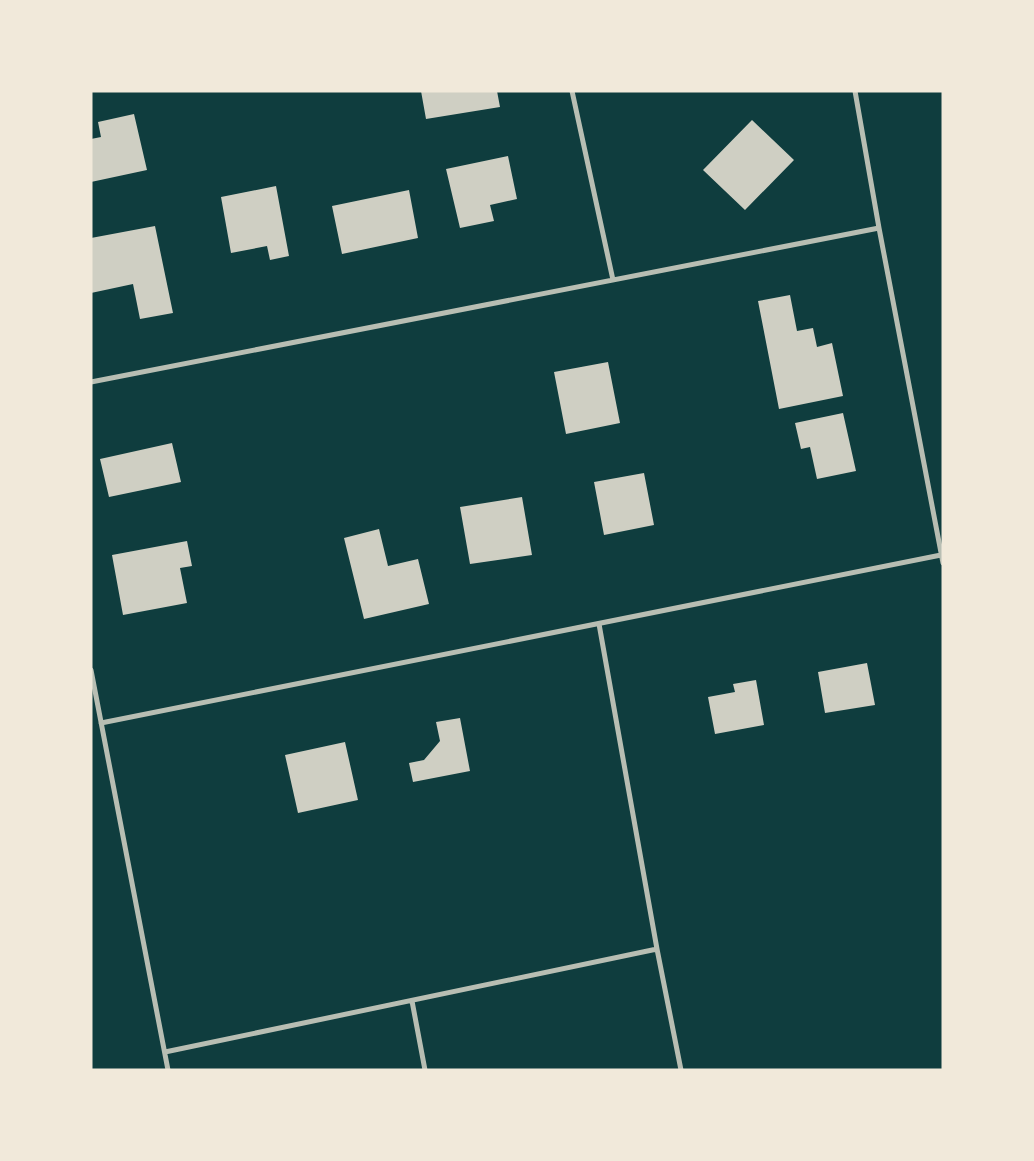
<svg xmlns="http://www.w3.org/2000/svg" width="1034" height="1161" font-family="Jost,sans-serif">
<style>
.building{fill:#cfcfc3}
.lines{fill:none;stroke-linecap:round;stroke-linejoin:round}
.minor{stroke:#b8beb3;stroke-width:5}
</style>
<rect width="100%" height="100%" fill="#0f3d3e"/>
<path class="building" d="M421 91H497L500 107 426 119Z
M134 114 147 170 91 182V139L101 137 98 122Z
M752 120 794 160 745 210 703 170Z
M508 156 517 199 490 205 494 221 460 228 446 169Z
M276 186 289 256 270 260 267 246 231 253 221 197Z
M409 190 418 238 342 254 332 206Z
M155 226 173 313 140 319 133 284 91 293V238Z
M790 295 797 331 813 328 817 347 832 343 843 396 779 409 758 301Z
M608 362 620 423 566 434 554 372Z
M843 413 856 471 817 479 810 447 801 449 795 423Z
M172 443 181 482 109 497 100 459Z
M644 473 654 525 604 535 594 482Z
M522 497 532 555 470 564 460 507Z
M379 529 388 566 418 559 429 604 364 619 344 538Z
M187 541 192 566 180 568 187 603 123 615 112 555Z
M867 663 875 705 825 713 818 672Z
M756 680 764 725 715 734 708 697 735 692 733 684Z
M460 718 470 771 413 782 409 763 424 760 440 741 436 722Z
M345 742 358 800 298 813 285 755Z"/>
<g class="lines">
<path class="minor" d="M572 91 613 280
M855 91 879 228 943 563
M91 382 879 228
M599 624 657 949 681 1070
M91 670 168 1070
M101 723 941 555
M412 1001 425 1070
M165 1052 657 949"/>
</g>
<rect width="1034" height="1161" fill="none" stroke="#f1e9da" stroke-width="185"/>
</svg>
